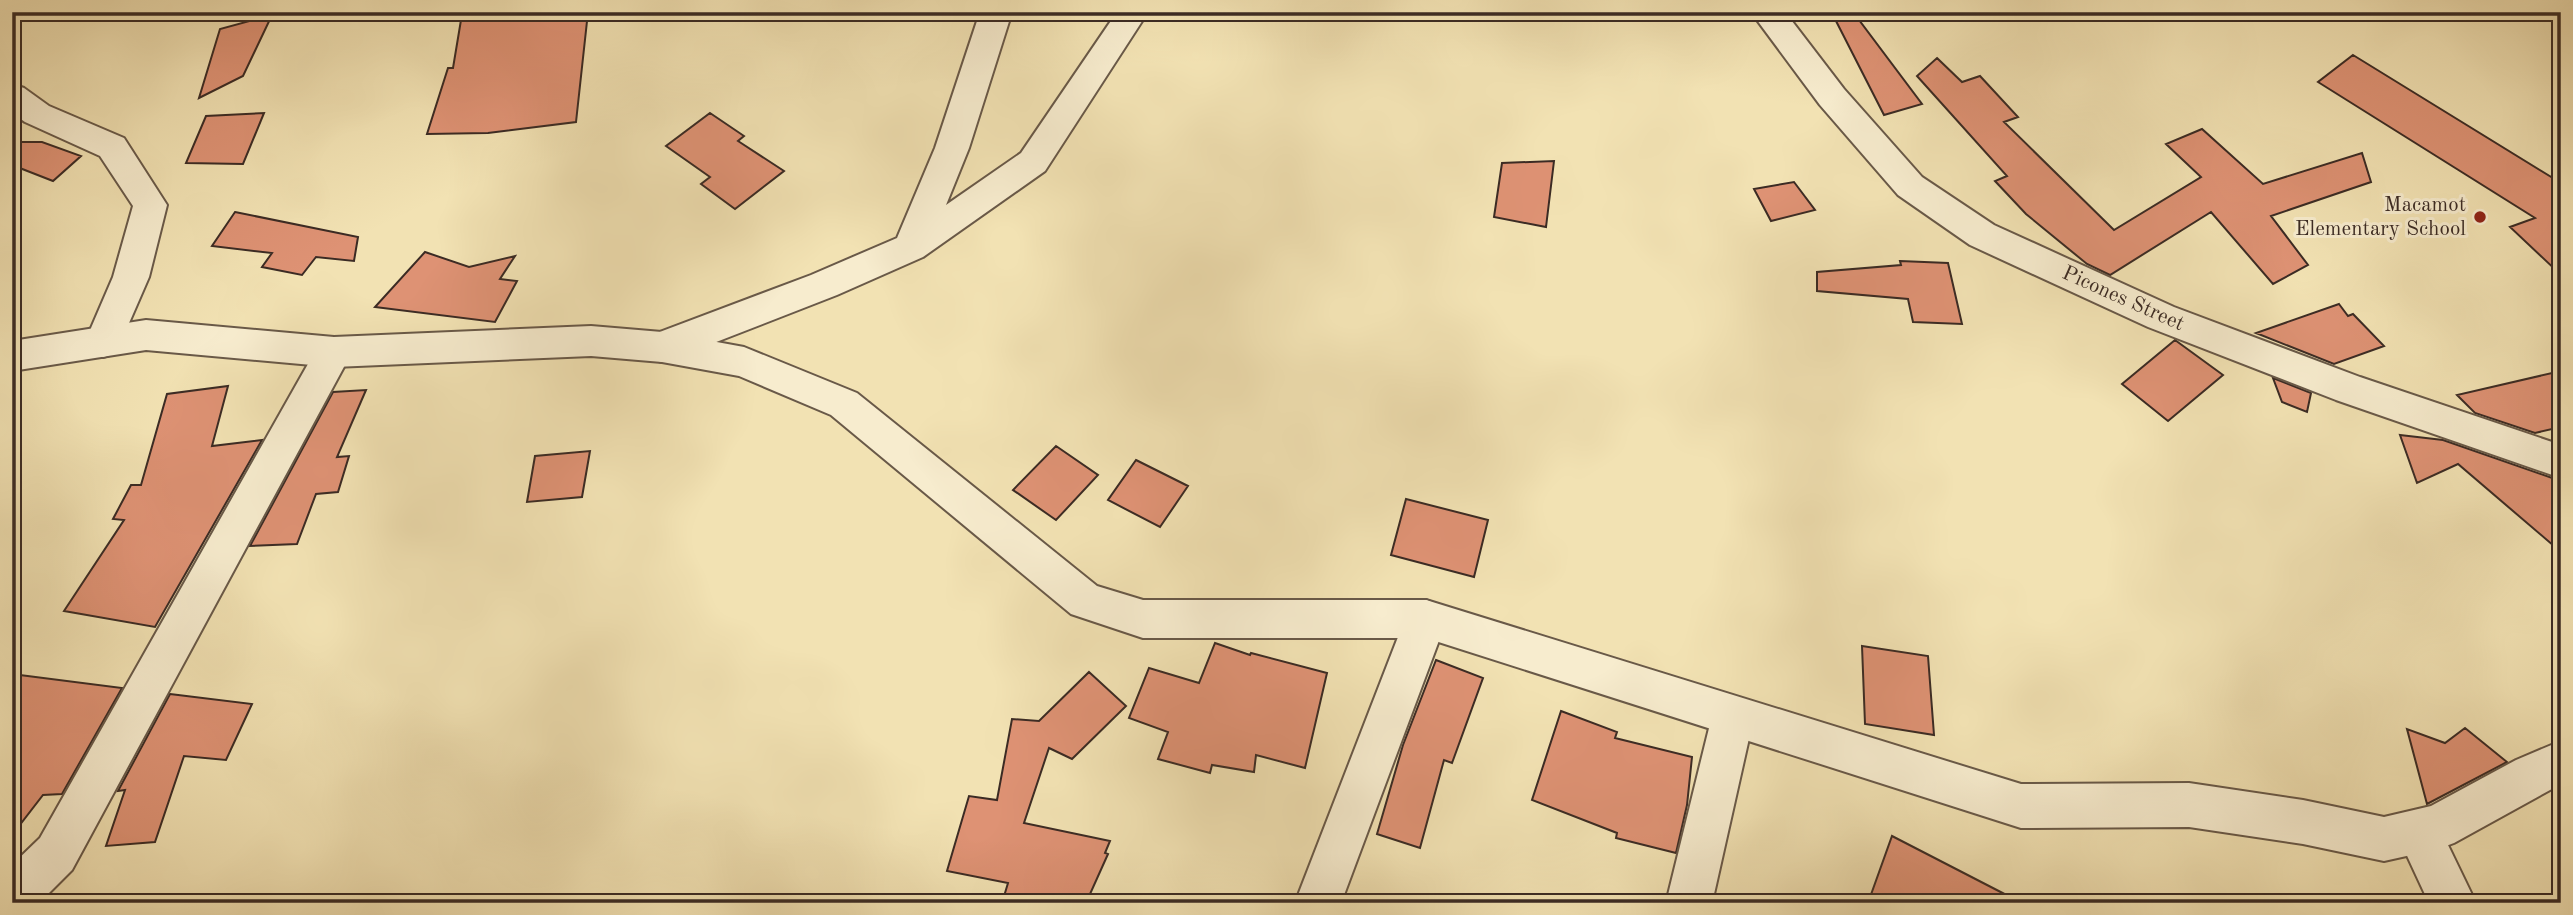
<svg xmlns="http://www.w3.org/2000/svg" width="2573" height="915" font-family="'Old Standard TT',serif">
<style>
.building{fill:#de9274;stroke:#3b2b24;stroke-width:2}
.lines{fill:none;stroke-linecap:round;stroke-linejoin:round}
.minor-casing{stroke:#695948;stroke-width:4}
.tertiary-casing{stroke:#695948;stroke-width:4}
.minor{fill:#f7ecce;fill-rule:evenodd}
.tertiary{fill:#f7ecce;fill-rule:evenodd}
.poi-dot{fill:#8f2418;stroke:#f7ecce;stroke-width:2.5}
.labels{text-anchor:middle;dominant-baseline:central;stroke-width:6;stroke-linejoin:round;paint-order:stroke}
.poi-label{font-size:21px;fill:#3b2b24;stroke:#f7ecce;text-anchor:end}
.street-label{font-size:21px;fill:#3b2b24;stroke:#f7ecce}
</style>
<rect width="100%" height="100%" fill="#f2e2b3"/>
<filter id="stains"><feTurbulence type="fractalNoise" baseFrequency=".00286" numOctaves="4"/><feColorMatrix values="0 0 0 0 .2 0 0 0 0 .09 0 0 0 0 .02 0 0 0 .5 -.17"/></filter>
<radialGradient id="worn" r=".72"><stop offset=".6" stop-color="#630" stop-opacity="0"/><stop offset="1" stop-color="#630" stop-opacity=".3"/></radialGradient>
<path class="building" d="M532 12H588L576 122 488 133 427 134 448 68H453L461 20Z
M1845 12H1853L1922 104 1884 115 1835 19Z
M272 15 243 76 199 98 220 29Z
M2353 55 2561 183V275L2510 227 2535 218 2318 82Z
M1937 58 1962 82 1980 76 2018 117 2004 122 2114 230 2201 177 2166 144 2202 129 2263 184 2362 153 2371 182 2271 216 2308 265 2273 284 2211 212 2110 275 2087 264 2026 214 1995 181 2007 176 1917 76Z
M264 113 243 164 186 163 206 116Z
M710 113 744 136 738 141 784 171 735 209 701 184 710 177 666 146Z
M12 142H42L81 156 53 181 12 165Z
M1554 161 1546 227 1494 217 1502 163Z
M1794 182 1815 210 1771 221 1754 189Z
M235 212 358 237 354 261 316 257 302 275 262 267 272 253 212 246Z
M425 252 469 267 515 256 500 279 517 281 495 322 375 307Z
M1900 261 1948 263 1962 324 1913 322 1908 299 1817 291V272L1901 265Z
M2339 304 2348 316 2353 314 2384 346 2334 364 2256 333Z
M2175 340 2223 375 2168 421 2122 384Z
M2561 371V427L2535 433 2475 413 2457 395Z
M2273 378 2311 393 2307 412 2282 402Z
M228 386 212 446 262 440 155 627 64 611 124 520 113 519 131 485H141L167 394Z
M366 390 337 457 349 456 338 492 316 494 297 544 250 546 333 392Z
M2400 435 2443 440 2558 480 2561 482V552L2458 464 2417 483Z
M1056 446 1098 475 1056 520 1013 490Z
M590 451 582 497 527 502 535 456Z
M1136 460 1188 486 1160 527 1108 500Z
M1406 499 1488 520 1474 577 1391 555Z
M1215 643 1250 655 1251 653 1327 673 1305 768 1256 755 1254 772 1212 765 1210 773 1158 759 1168 732 1129 718 1149 668 1199 683Z
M1862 646 1928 656 1934 735 1865 724Z
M1436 660 1483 678 1452 763 1444 760 1420 848 1377 834 1403 745Z
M1089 672 1126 706 1072 759 1049 748 1024 823 1110 841 1105 853 1108 854 1086 903H1072L1039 895 1038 903H1002L1008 883 947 871 969 796 997 800 1012 719 1039 721Z
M12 674 122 688 62 794 43 795 12 835Z
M170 694 252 704 226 760 184 756 155 842 106 846 125 790 118 791Z
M1561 711 1617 732 1615 738 1692 757 1687 805 1676 853 1616 838 1617 833 1532 800Z
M2465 728 2507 762 2427 804 2407 729 2445 743Z
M1892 836 2022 903H1868Z"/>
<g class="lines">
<g class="minor-casing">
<path id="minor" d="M980 12H1012L969 148 946 205 1021 153 1117 12H1148L1045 171 923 257 837 295 675 358 662 362 649 358 644 347 649 336 811 275 897 238 935 148Z
M1751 12H1785L1844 89 1922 177 1994 225 2174 307 2360 377 2561 445V478L2336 400 2148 327 1970 245 1898 195 1820 105Z
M12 84 24 88 49 106 124 138 167 205 149 277 116 353 103 357 90 353 85 342 113 277 133 206 100 156 25 122 12 113Z
M334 337 347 341 352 352 72 870 39 903H12V865L40 838 321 341Z
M1426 600 1441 606 1447 619 1341 903H1295L1405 619 1411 606Z
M1733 696 1748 702 1754 716 1712 903H1666L1712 716 1718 702Z
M2418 810 2434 816 2476 903H2429L2396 832 2402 816Z"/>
</g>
<g class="tertiary-casing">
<path id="tertiary" d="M146 320 334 337 591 326 662 332 744 347 857 393 1097 586 1143 600H1426L2021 784 2189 783 2303 800 2384 817 2431 806 2516 760 2561 741V784L2454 843 2438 849 2384 861 2303 844 2189 827 2021 828 1426 638H1143L1071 614 831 415 739 376 662 362 591 356 334 367 146 350 12 371V341Z"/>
</g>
<use href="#minor" class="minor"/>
<use href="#tertiary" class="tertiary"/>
</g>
<circle class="poi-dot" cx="2480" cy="217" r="7"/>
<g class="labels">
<g class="poi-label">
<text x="2466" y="205">Macamot<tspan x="2466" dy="24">Elementary School</tspan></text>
</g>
<g class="street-label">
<text transform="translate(2123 299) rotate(24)">Picones Street</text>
</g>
</g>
<rect width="2573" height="915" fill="none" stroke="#f2e2b3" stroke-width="42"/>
<rect x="14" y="14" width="2545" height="887" fill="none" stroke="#3b2b24" stroke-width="3.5"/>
<rect x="21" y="21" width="2531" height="873" fill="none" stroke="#3b2b24" stroke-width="2"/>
<rect width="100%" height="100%" filter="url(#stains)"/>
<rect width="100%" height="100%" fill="url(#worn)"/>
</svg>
